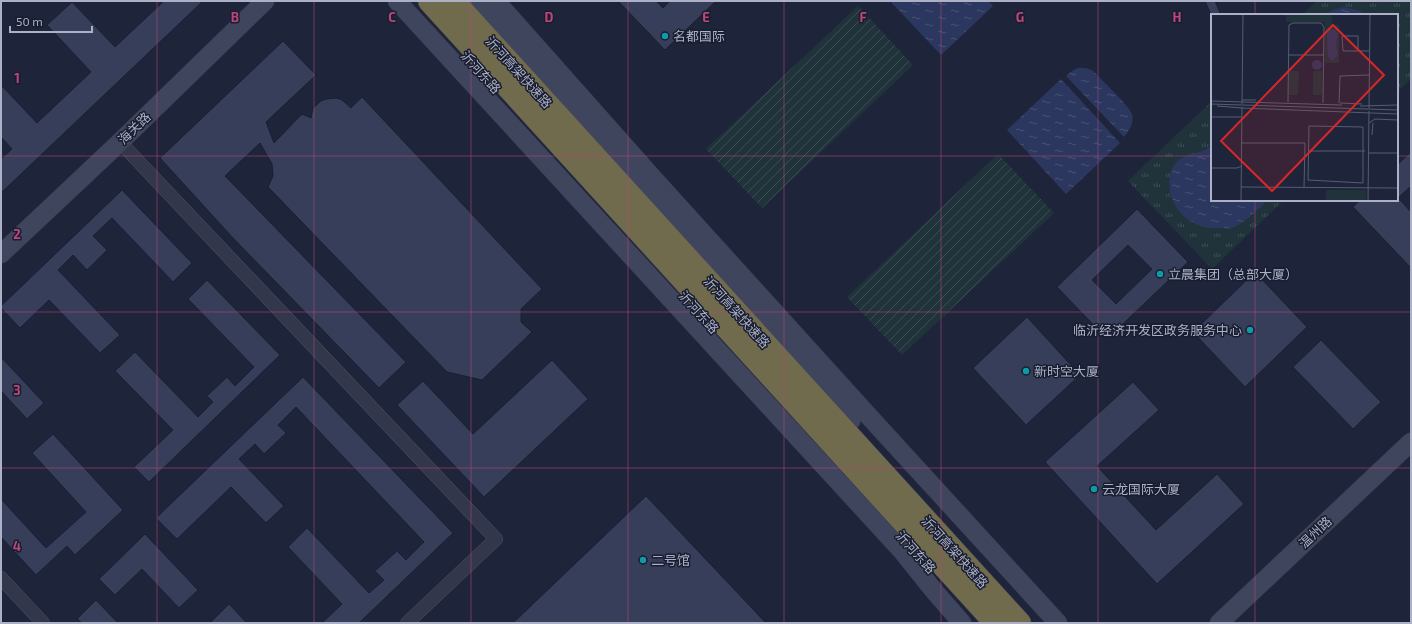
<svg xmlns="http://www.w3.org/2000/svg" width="1412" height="624" font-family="'Exo 2','Noto Sans SC',sans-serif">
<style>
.park{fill:url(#park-tufts)}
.garden{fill:url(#garden-furrows)}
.water{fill:url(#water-ripples)}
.building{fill:#373e59;stroke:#1a1e31;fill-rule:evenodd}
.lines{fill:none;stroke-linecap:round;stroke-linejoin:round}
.street-casing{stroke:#4d5165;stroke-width:14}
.secondary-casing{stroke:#3c4054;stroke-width:19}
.highway-casing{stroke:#3a3e52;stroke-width:23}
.street{stroke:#32374b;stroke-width:13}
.secondary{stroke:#40455e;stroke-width:18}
.highway{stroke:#716b4e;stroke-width:22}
.grid{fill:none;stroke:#bb467b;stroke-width:1;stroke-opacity:0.55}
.culture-dot{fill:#0f9aa8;stroke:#181d2f;stroke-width:1.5}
.labels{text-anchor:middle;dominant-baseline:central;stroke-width:3;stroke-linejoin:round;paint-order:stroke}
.poi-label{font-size:13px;fill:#acb1c7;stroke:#181d2f;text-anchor:start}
.street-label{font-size:13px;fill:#acb1c7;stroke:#181d2f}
.inset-road{fill:none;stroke:#575c72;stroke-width:1}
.view{fill:#d62828;fill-opacity:0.15;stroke:#d62828;stroke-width:2}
.inset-edge{fill:none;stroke:#acb1c7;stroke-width:2}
.grid-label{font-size:13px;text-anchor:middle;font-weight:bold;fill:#bb467b;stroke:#181d2f;stroke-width:3;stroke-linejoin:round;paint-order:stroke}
</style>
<defs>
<pattern id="park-tufts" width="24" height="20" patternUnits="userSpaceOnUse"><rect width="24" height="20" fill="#20333b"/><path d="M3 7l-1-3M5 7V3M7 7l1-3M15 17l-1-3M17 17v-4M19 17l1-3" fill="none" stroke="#3e4e56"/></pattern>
<pattern id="garden-furrows" width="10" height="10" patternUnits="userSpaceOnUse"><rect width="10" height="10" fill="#20333b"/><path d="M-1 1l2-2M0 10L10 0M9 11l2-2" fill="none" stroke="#3e4e56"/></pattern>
<pattern id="water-ripples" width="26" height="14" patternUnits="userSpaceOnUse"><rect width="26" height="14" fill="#2c375f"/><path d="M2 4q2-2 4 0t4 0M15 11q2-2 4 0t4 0" fill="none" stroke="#485274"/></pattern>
</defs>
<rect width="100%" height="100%" fill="#1e243a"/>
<path class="park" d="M1317 1H1411V79L1397 92V15H1302Z
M1212 101V200H1284L1212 269 1128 181Z"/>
<path class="garden" d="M858 6 913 65 762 208 706 149Z
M998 154 1054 213 902 355 847 297Z"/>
<path class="water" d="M890 1H988L993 6 941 55Z
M1344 7 1357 10 1367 15H1325L1333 10Z
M1078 68H1085L1092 70C1099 77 1130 107 1132 114 1134 123 1130 130 1124 137L1066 76 1072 71Z
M1061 79 1120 143 1066 194 1007 130Z
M1212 145V200H1267C1258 210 1244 224 1231 228 1228 229 1225 228 1222 228 1210 229 1200 227 1190 221 1171 209 1160 177 1179 160 1186 154 1196 154 1205 150 1207 149 1210 147 1212 145Z"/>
<path class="building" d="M164 1H203L1 193V159L12 149 1 137V85L37 123 91 72 47 25 72 2 115 47Z
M618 1H656L663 8 670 1H716L665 50Z
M1205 1H1215L1221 15H1211Z
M283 41 316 75 266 122 274 143 302 114 311 118 313 108 321 101 326 99 337 98 342 100 351 108 362 97 542 289 521 309V322L532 332 482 380 447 372 268 187 273 176 272 164 260 143 225 176 406 362 379 388 233 238 160 158Z
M1411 152V186L1397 199V165Z
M122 190 192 263 173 282 112 218 93 236 107 250 87 270 73 255 58 270 120 335 100 353 49 300 20 328 1 308V306Z
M1360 200H1400L1411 212V268L1353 207Z
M1137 209 1188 262 1107 339 1057 287ZM1128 245 1152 269 1116 304 1092 280Z
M1255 272 1307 327 1245 387 1193 332Z
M207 280 280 355 149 482 134 467 173 430 115 371 135 352 198 417 213 402 207 396 227 377 235 386 254 367 188 299Z
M1027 317 1080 375 1026 425 973 368Z
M1321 340 1381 402 1353 429 1293 367Z
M1 357 44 403 27 419 1 391Z
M552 360 588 399 484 497 397 405 423 381 473 434Z
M303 377 453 533 359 623H322L342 604 288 547 307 528 369 593 384 580 375 571 397 551 406 560 424 542 296 407 278 425 286 433 264 454 255 444 239 459 284 506 266 523 231 487 177 539 156 518Z
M1133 382 1159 410 1097 466 1156 530 1217 474 1244 504 1157 584 1045 462Z
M53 434 123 510 75 555 67 546 36 575 1 537V499L46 548 86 512 32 453Z
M646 496 766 623H513Z
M145 534 198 590 179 608 142 569 115 595 99 579Z
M96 600 118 623H82L77 619Z
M229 604 247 623H210Z"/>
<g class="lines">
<g class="street-casing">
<path id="street" d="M120 142 496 539 407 623
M1 578 43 623"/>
</g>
<g class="secondary-casing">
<path id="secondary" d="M397 1 902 551 935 592 962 623
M475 1 851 421
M496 1 654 179 865 412 1058 623
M1 254 120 142 265 1
M1219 623 1411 442"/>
</g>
<g class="highway-casing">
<path id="highway" d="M429 1 995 623
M454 1 1020 623"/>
</g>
<use href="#street" class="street"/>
<use href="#secondary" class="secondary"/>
<use href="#highway" class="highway"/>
</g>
<path class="grid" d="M157 1V623M314 1V623M471 1V623M628 1V623M784 1V623M941 1V623M1098 1V623M1255 1V15M1 156H1212M1397 156H1411M1255 200V623M1 312H1411M1 468H1411"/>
<g class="culture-dot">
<circle cx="665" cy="36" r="4"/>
<circle cx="1160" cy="274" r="4"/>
<circle cx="1250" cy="330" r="4"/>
<circle cx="1026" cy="371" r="4"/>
<circle cx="1094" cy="489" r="4"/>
<circle cx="643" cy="560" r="4"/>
</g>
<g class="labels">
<g class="poi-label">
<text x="673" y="36">名都国际</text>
<text x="1168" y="274">立晨集团（总部大厦）</text>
<text x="1242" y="330" text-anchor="end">临沂经济开发区政务服务中心</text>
<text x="1034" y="371">新时空大厦</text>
<text x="1102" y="489">云龙国际大厦</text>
<text x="651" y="560">二号馆</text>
</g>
<g class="street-label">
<text transform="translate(481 72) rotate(48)">沂河东路</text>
<text transform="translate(519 72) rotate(48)">沂河高架快速路</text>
<text transform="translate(134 128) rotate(-44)">海关路</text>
<text transform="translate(699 312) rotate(48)">沂河东路</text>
<text transform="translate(737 312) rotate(48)">沂河高架快速路</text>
<text transform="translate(1315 532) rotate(-43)">温州路</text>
<text transform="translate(916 552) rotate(48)">沂河东路</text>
<text transform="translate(955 552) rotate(48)">沂河高架快速路</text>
</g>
</g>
<g transform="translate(1211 14)">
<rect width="187" height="187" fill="#1e243a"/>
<path d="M75 0H121V11H128V49H114V8H75ZM115 176H155V187H115Z" fill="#20333b"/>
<path d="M78 57H88L87 81H78ZM102 57H111V81H102Z" fill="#20333b"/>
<path d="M118 16H124L127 20 125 33 127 41 122 47 117 43 116 21ZM101 51a5 5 0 1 1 10 0a5 5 0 1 1-10 0Z" fill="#2c375f"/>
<path class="inset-road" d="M147 37V22H131L132 37H158M77 41H113M31 86H45M0 87 131 91M77 88 78 11 82 9H110L113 13 112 89M128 89 129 62 158 61M129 89 151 90M0 90 187 96M31 90 32 0M6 92 31 94M149 92 187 91M31 94 187 100M158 94 159 0M0 103H31M158 109 164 105 187 106M98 112 152 113V169L97 166ZM161 121 162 109M31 129H94L93 174M97 137H154M157 139H187M0 154H26L31 152M30 173 187 174M30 187 31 93M157 187 158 97"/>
<path class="view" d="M122 11 173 61 61 177 10 127Z"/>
<rect width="187" height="187" class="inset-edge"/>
</g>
<g class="grid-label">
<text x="235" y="22">B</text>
<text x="392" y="22">C</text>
<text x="549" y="22">D</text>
<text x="706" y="22">E</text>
<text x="863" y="22">F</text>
<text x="1020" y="22">G</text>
<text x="1177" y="22">H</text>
<text x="17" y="83">1</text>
<text x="17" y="239">2</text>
<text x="17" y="395">3</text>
<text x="17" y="551">4</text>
</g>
<rect width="1412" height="624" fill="none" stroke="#acb1c7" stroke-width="4"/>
<path d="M10 26v6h82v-6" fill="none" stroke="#acb1c7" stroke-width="2"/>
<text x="16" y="26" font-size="12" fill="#acb1c7" stroke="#181d2f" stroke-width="3" paint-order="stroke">50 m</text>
</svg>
